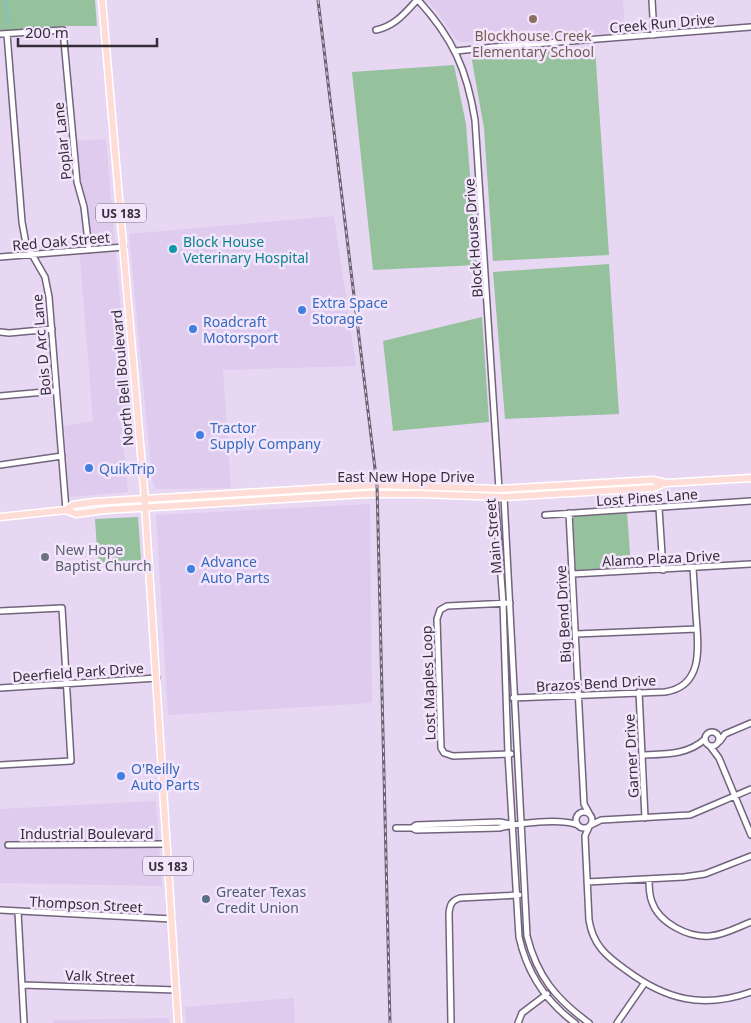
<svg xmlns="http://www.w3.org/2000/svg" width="751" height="1023" font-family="'Noto Sans',sans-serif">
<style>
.built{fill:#dfcbee}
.green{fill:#95c19d}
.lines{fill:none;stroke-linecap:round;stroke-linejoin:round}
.stream{stroke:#69c7ea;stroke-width:1}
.minor-casing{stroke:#73647d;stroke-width:8}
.major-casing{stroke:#fff;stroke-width:9}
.minor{stroke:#fff;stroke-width:5}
.major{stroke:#ffdcd6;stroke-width:6}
.rail-casing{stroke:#696070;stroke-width:3}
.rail{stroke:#f3e5fc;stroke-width:1;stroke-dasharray:4;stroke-linecap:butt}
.education-dot{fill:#8d6e63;stroke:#f3e5fc;stroke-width:2}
.culture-dot{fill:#0f9aa8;stroke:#f3e5fc;stroke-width:2}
.shop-dot{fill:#3f7fe0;stroke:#f3e5fc;stroke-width:2}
.worship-dot{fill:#6b7280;stroke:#f3e5fc;stroke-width:2}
.service-dot{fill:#5c6f8a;stroke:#f3e5fc;stroke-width:2}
.labels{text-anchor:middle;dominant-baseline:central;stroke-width:5;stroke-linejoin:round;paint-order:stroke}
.shield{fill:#f3e5fc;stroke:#6e6574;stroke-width:1}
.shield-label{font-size:12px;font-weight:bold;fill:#352e39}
.street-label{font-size:14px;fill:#352e39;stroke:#f3e5fc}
.education-label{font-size:14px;fill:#785e54;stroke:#f3e5fc}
.culture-label{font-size:14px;fill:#0d838f;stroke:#f3e5fc;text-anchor:start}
.shop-label{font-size:14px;fill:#366cbe;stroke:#f3e5fc;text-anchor:start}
.worship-label{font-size:14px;fill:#5b616d;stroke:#f3e5fc;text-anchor:start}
.service-label{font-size:14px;fill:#4e5e75;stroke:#f3e5fc;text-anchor:start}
</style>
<rect width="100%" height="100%" fill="#e7d7f3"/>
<path class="built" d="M426 0H623L625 32 462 42 456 40 436 10Z
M106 139 130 418 121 420 128 492 69 497 64 426 93 421 80 260 81 253 88 252 81 208 74 181 71 141Z
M334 216 356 366 223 370 231 488 157 489 154 486 152 479 129 234Z
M370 504 372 703 168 715 156 515Z
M156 801 162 886 0 883V809Z
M294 998 295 1023H186L185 1007Z
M169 1018V1023H53V1020Z"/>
<path class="green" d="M0 0H95L97 26H65L0 31Z
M595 47 609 255 493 261 484 128 471 55Z
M454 65 466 124 477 265 373 270 352 72Z
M609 264 619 414 505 419 493 272Z
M482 317 489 422 393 431 383 341Z
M627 512 631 567 576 570 573 516Z
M138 517 141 560 98 563 95 519Z"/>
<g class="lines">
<path class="stream" d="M6 0 8 24"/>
<g class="minor-casing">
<path id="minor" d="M418 0C453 38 467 70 475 120L499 489 504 497 527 936C537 976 556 999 589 1023
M652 0 654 35
M376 30C395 26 405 13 417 0
M0 34 63 30 77 182 84 207 89 250
M7 34 22 222 26 244 45 277 49 297 66 510
M456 51 494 47 751 27
M0 257 124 247
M0 332 9 333 52 329
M0 396 56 391
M0 465 62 456
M499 489 495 496 503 603 508 754 519 937C527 973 545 1001 575 1023
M659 508 663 570
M569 513 584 804 589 813
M545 515 751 501
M573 574 751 564
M510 603 447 606 440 610 437 619 441 748 444 753 453 756 511 754
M0 611 62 608 71 761 0 765
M576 634 697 629
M0 688 157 678
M639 692 645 818
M513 698 665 692C705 686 698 644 696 615 695 599 694 584 693 568
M705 739a7 7 0 1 1 14 0a7 7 0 1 1-14 0Z
M720 741 725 734 751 723
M710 746 719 758 751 835
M642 755C665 754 688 755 705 739
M576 820a8 8 0 1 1 16 0a8 8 0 1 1-16 0Z
M591 825 601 820 690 815 751 789
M589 827 585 836 589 920C593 945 606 956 626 970 666 1000 703 1009 751 992
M396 828H412L416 830 499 828C519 823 559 818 578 825
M412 828 416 825 500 822 510 824
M8 845 167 844
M649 879C649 886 649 895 652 902 659 923 689 938 710 936 724 935 738 927 751 922
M587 882 684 877 705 874 751 856
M0 910 172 919
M18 912 24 1023
M23 985 176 990
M451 1023 449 913C450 905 451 901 460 898L519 895
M518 1023 522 1013 547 994
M617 1023 644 984"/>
</g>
<g class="major-casing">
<path id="major" d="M102 0 144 489 178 1023
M66 510 73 505 94 502 377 485 499 489 652 480 667 483 751 478
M0 517 66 510 76 514 105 510 366 494H419L504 497 653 488 666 483"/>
</g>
<use href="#minor" class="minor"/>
<use href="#major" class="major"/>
<g class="rail-casing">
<path id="rail" d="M318 0 377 485 390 1023"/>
</g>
<use href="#rail" class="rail"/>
</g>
<circle class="education-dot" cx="533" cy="19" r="5"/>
<circle class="culture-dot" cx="173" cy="249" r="5"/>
<g class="shop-dot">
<circle cx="302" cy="310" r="5"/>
<circle cx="193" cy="329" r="5"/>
<circle cx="200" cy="435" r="5"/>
<circle cx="89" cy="468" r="5"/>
<circle cx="191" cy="569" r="5"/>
<circle cx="121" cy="776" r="5"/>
</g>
<circle class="worship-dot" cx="45" cy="557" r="5"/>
<circle class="service-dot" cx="206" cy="899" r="5"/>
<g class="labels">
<g class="shield">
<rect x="96" y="203.5" width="50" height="19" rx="4"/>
<rect x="143" y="856.5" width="50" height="19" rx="4"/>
</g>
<g class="shield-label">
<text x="121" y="213">US 183</text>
<text x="168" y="866">US 183</text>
</g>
<g class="street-label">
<text transform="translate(662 23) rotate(-5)">Creek Run Drive</text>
<text transform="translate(62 141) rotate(-96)">Poplar Lane</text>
<text transform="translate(473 238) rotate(-94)">Block House Drive</text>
<text transform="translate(61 241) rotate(-5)">Red Oak Street</text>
<text transform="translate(41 345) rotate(-95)">Bois D Arc Lane</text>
<text transform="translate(122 378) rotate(-95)">North Bell Boulevard</text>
<text x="406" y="476">East New Hope Drive</text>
<text transform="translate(647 497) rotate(-4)">Lost Pines Lane</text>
<text transform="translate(493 536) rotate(-95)">Main Street</text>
<text transform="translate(661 558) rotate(-3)">Alamo Plaza Drive</text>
<text transform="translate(563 614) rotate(-93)">Big Bend Drive</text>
<text transform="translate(78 672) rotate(-4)">Deerfield Park Drive</text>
<text transform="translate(428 683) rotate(-92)">Lost Maples Loop</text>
<text transform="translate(596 683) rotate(-3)">Brazos Bend Drive</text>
<text transform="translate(631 756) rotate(-93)">Garner Drive</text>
<text x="87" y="833">Industrial Boulevard</text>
<text transform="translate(86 904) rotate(3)">Thompson Street</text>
<text transform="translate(100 976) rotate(2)">Valk Street</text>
</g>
<g class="education-label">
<text x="533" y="35">Blockhouse Creek<tspan x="533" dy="16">Elementary School</tspan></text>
</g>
<g class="culture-label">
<text x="183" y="241">Block House<tspan x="183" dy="16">Veterinary Hospital</tspan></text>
</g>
<g class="shop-label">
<text x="312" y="302">Extra Space<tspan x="312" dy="16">Storage</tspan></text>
<text x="203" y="321">Roadcraft<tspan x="203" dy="16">Motorsport</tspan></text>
<text x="210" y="427">Tractor<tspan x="210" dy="16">Supply Company</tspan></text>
<text x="99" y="468">QuikTrip</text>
<text x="201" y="561">Advance<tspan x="201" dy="16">Auto Parts</tspan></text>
<text x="131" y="768">O'Reilly<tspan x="131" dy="16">Auto Parts</tspan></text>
</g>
<g class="worship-label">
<text x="55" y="549">New Hope<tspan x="55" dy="16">Baptist Church</tspan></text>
</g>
<g class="service-label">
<text x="216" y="891">Greater Texas<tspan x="216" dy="16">Credit Union</tspan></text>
</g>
</g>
<path d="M18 38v8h139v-8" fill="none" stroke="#352e39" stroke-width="2.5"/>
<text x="25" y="38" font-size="15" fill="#352e39" stroke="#f3e5fc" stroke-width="4" paint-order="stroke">200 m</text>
</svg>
